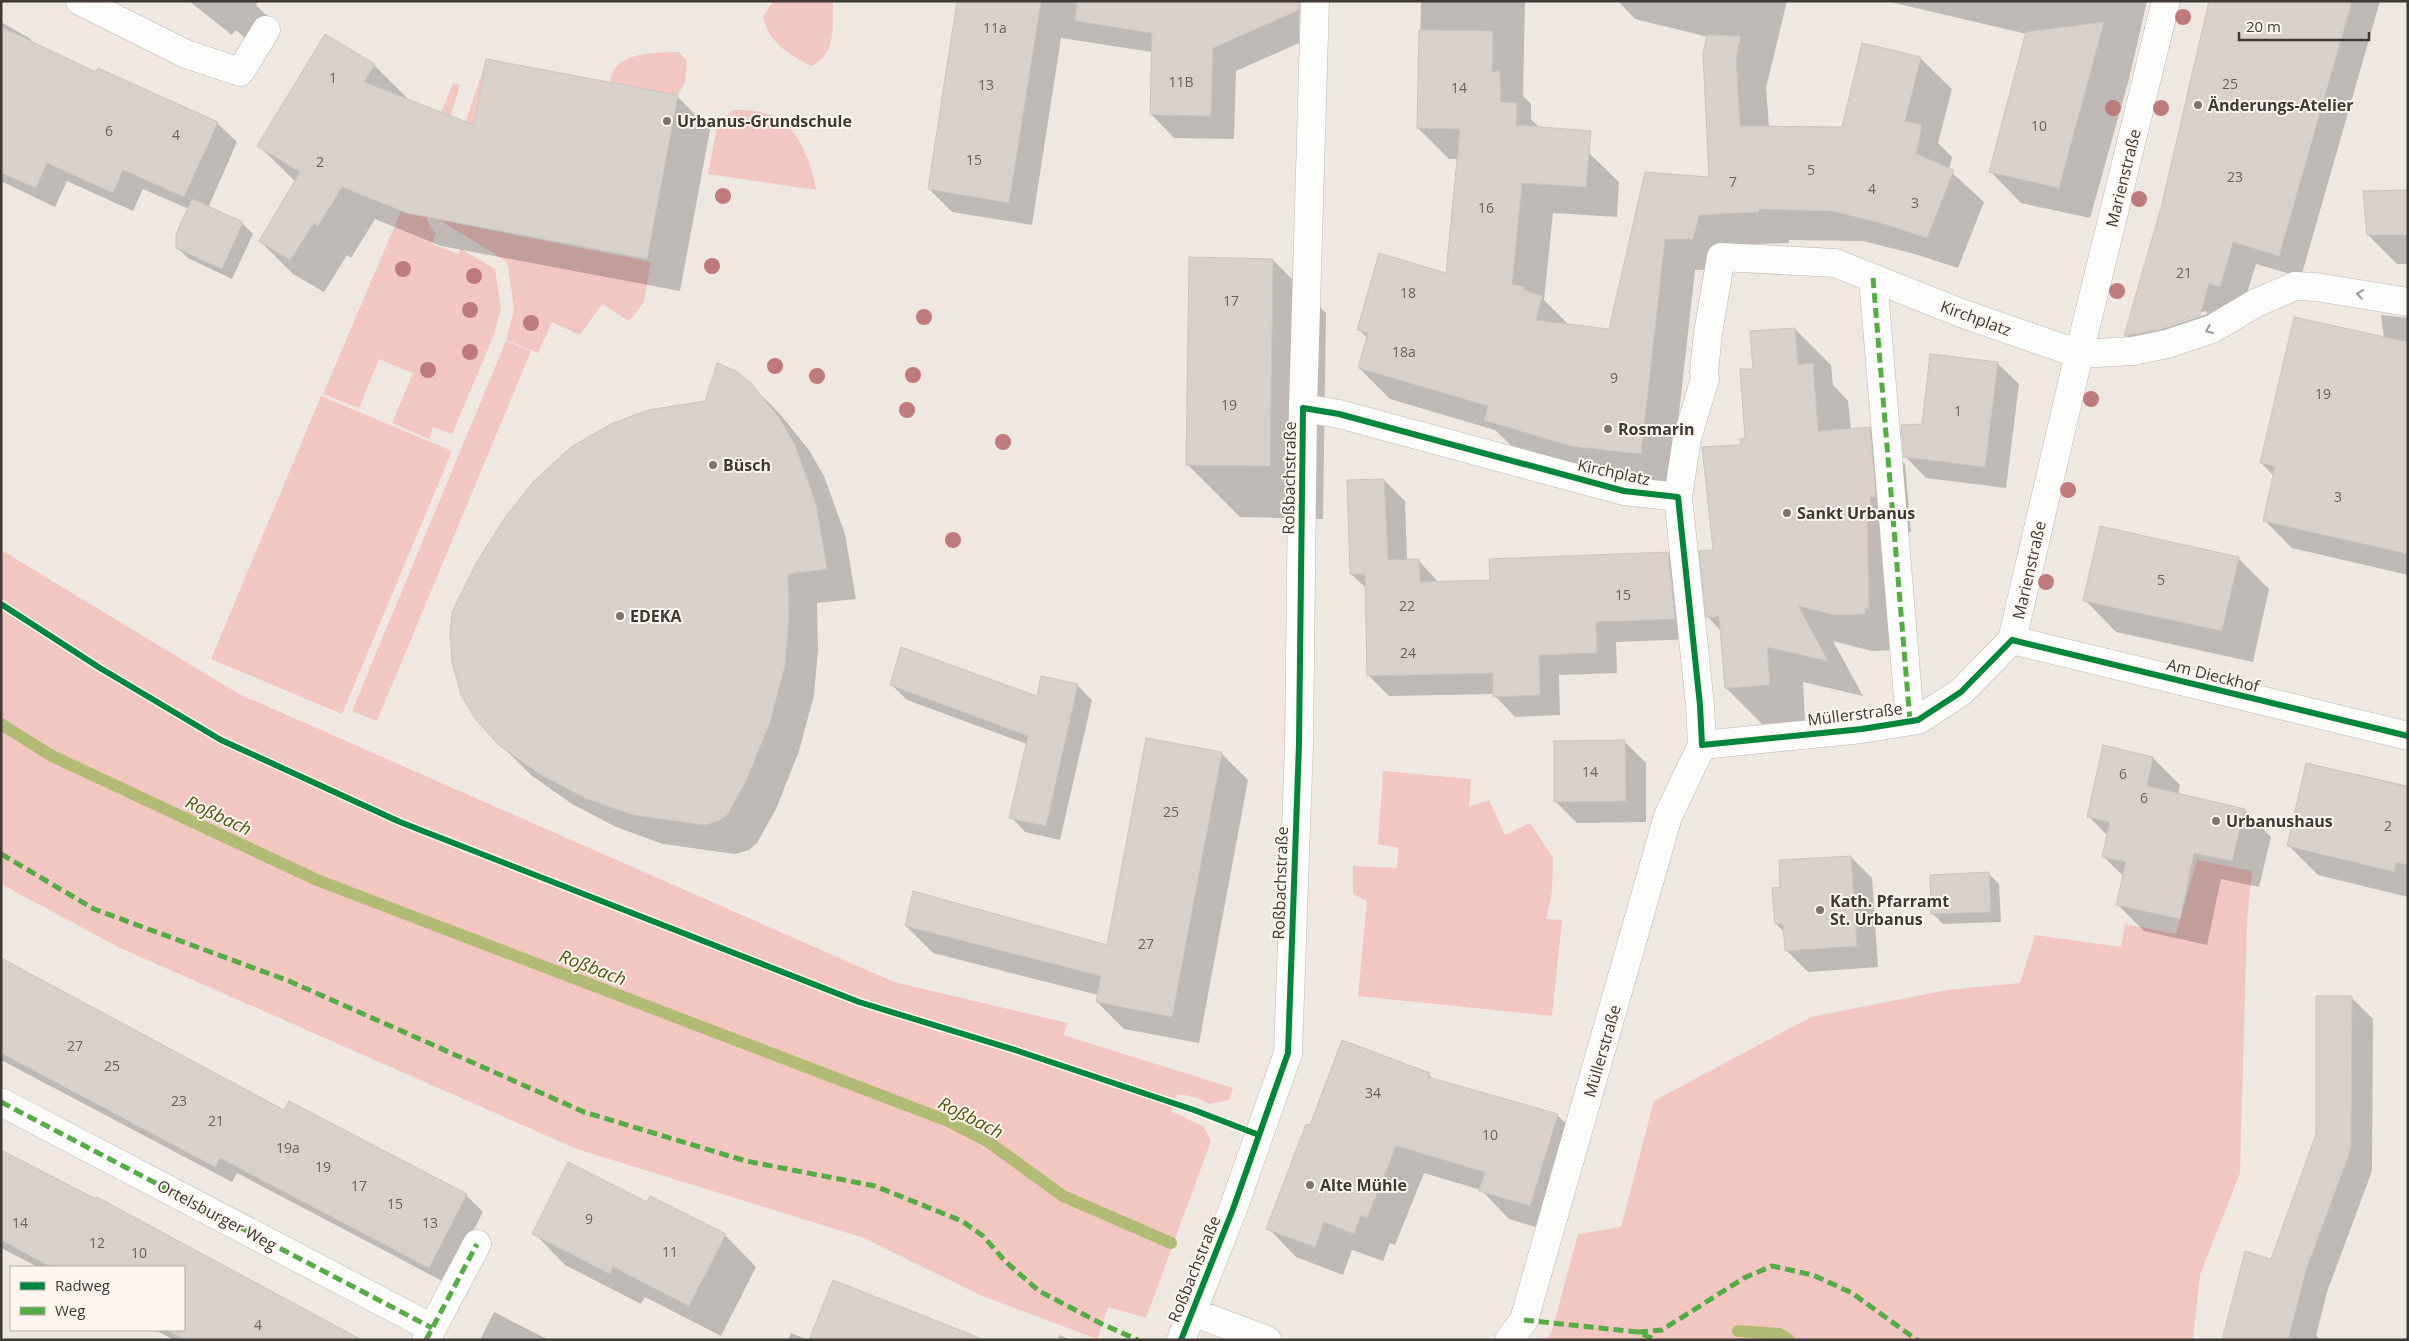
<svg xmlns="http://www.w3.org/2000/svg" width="2409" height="1341" font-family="'Open Sans',sans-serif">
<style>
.green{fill:#f2c6c1}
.shadow{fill:#0003;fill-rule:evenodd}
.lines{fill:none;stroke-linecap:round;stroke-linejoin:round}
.stream{stroke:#b2bb73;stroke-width:12}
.building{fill:#d9d0ca;stroke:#cac5c0}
.minor-casing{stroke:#bcb7b2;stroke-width:29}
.minor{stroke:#fcfcfa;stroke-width:28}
.quiet{stroke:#55ac45;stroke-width:5;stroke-dasharray:10 5;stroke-linecap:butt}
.cycleway-casing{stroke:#fef6ee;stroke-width:9}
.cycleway{stroke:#00873e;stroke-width:6}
.tree{fill:#bf7a7c}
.oneway{stroke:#9d9a97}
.poi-dot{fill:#7c7671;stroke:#fef6ee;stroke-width:2}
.labels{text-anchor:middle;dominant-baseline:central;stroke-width:4;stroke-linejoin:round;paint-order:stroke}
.number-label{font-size:14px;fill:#68625d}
.poi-label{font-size:16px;font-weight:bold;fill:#3e3934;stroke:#fef6ee;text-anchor:start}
.street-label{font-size:16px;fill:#3e3934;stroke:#fef6ee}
.water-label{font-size:18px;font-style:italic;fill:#4e570d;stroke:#fef6ee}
</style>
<rect width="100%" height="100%" fill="#eee8e1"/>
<path class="green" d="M773 1H833C833 25 836 56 811 66 789 55 768 42 763 16Z
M679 52 687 61 685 82 678 95 610 82C613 51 654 53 679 52Z
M485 64 455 223 651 262 644 302 629 321 602 304 580 335 552 322 538 353 506 340 514 310 508 265 503 259 444 223 438 202Z
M453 83 460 85 424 203C425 215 427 224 436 234L432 244 458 254 461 249 495 269 501 309 493 337 452 434 433 427 429 439 392 423 413 373 410 372 379 359 359 408 323 394 402 209Z
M733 110C749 110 769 111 782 121 801 135 813 168 816 190L708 174 717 127Z
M506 341 531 351 377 721 352 711Z
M321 396 452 451 342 714 211 659Z
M1 550 239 694 894 982 1068 1023 1063 1035 1233 1088 1229 1100 1210 1104 1194 1097 1177 1094 1171 1111 1204 1127 1211 1141 1146 1318 1108 1307 1097 1339 980 1295 864 1238 577 1149 118 947 1 884Z
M1383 771 1471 779 1469 807 1489 800 1505 835 1530 823 1553 858 1552 892 1546 919 1562 920 1552 1016 1358 996 1367 901 1353 894V866L1397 868 1398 848 1378 844Z
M2197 860 2252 871 2247 921 2240 1173 2200 1275 2193 1340H1547L1552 1331 1578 1234 1621 1227 1654 1101 1811 1017 1947 990 2020 983 2035 935 2121 947 2125 924 2176 934Z"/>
<path class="shadow" d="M189 1H258L256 5 272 21 253 45 236 30 232 35Z
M959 1H1300L1299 43 1236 71 1234 139 1174 138 1151 114 1152 52 1061 38 1032 225 952 212 929 189Z
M1414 1H1525L1523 96 1531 104V119L1540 128 1588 152 1619 182 1617 217 1553 213 1544 300 1570 326 1609 330 1646 173 1711 178 1708 37 1635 19 1618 1H1787L1766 88 1769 127 1843 128 1863 45 1921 59 1952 89 1938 143 1952 157 1949 170 1984 202 1958 268 1915 254 1863 241 1789 240V243L1730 245 1724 269 1695 270 1671 485 1602 476 1517 451 1495 430 1390 399 1359 368 1368 339 1358 329 1447 275 1458 159H1449L1418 128 1421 2Z
M1886 1H2147L2129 79 2090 218 2021 203 1991 172 2027 34Z
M2210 1H2380L2301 277 2256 264 2242 309 2148 358 2125 335 2163 204ZM2206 311 2207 314 2154 331V328Z
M1 22 29 38 36 45 97 74 217 123 237 142 208 208 242 223 253 234 232 279 188 258 177 248 189 209 143 189 133 211 67 181 55 207 3 182 1 185Z
M374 65 407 98 406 99 475 127 677 96 710 130 680 291 441 246 375 219 351 258 347 255 324 292 293 274 260 241 296 182 259 146Z
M2408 192V264H2397L2368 235Z
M1273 260 1326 313 1323 519 1240 517 1187 464Z
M2381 315 2408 318V575L2292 548 2264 520 2274 476 2261 463 2384 338Z
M1795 329 1831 365 1833 385 1848 401 1851 430 1869 428 1905 464 1911 532 1905 533 1901 650 1872 651 1833 641 1863 696 1803 682 1805 721 1762 724 1726 688 1721 631 1708 617 1714 552 1742 446 1747 439 1754 370Z
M1997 363 2019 384 2006 488 1926 478 1905 456 1923 425Z
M749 383 779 413 809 450 824 476 845 534 856 599 817 603 818 650 814 695 799 751 776 809 757 843 749 850 735 854 663 844 616 827 572 804 531 775 501 745 706 402Z
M1384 480 1405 501 1407 561H1419L1439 583 1491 581 1668 553 1688 574 1695 639 1616 642 1617 673 1559 675 1560 715 1515 717 1495 696V694L1389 696 1368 675 1367 589 1351 574Z
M2238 558 2269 589 2253 662 2116 632 2085 600Z
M892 685 1038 697 1077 685 1092 700 1060 840 1025 832 1011 817 1027 744 907 700Z
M1624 741 1646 763V822L1577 823 1556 802Z
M2104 747 2153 758 2180 785 2178 795 2244 810 2271 837 2259 887 2221 879 2207 945 2144 931 2117 904 2124 877 2103 856 2108 836 2088 816Z
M1221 753 1248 780 1199 1043 1124 1029 1097 1002 1098 995 933 953 906 926 1108 946Z
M2356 774 2408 786V897L2318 875 2288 845Z
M1851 857 1872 878 1878 967 1808 972 1786 950 1785 933 1776 924 1782 889Z
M1989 874 1999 884 2001 922 1943 924 1932 913Z
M1 960 285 1111 466 1195 483 1212 446 1283 237 1173 232 1182 1 1060Z
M2351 997 2373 1019 2372 1171 2327 1292 2316 1336 2321 1340H2223L2272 1260 2317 1135Z
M1429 1075 1435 1080 1557 1115 1585 1143 1558 1234 1509 1219 1481 1190 1424 1173 1395 1245 1390 1243 1383 1261 1352 1250 1343 1275 1296 1257 1268 1228 1311 1127Z
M1 1152 357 1340H174L155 1330H184V1267H38L1 1248Z
M647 1204 725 1235 756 1267 721 1336 645 1297 641 1304 565 1265 534 1233Z
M494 1312 549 1340H480Z
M791 1333 808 1340H788Z
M1059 1335 1071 1340H1058Z"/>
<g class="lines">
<path class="stream" d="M1 724 52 756 317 880 948 1121 987 1141 1063 1196 1171 1243
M1738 1331 1779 1334 1789 1340"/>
</g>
<path class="building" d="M957 1H1041L1009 203 928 189Z
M1077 1H1299V10L1213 48 1211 116 1150 115 1152 33 1075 21Z
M2209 1H2352L2279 256 2233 242 2220 287 2209 284 2200 315 2147 332 2124 336 2162 204Z
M2104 22 2059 188 1989 172 2026 32Z
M1 27 96 72 98 68 218 122 184 197 123 170 113 193 47 163 36 188 1 173Z
M1419 30 1493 31 1492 72 1500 71 1501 102 1517 103 1516 125 1591 131 1586 187 1522 183 1512 284 1525 287 1524 290 1542 296 1536 320 1609 329 1645 172 1709 177 1703 54 1707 35 1741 36 1736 57 1740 126 1842 127 1862 43 1921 57 1905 121 1922 125 1916 154 1954 170 1927 238 1884 224 1832 211 1759 209V212L1699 215 1693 239H1665L1641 454 1570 446 1484 420 1488 406 1358 368 1368 333 1357 330 1379 253 1446 273 1460 129 1417 128Z
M325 34 375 64 364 82 474 125 486 59 678 95 647 259 407 213 342 187 318 226 314 223 290 260 259 241 300 172 257 146Z
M2408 190V235H2367L2363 191Z
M192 199 243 222 222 269 176 248V234Z
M1189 257 1273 259 1270 466 1186 465Z
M2294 317 2408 342V554L2263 521 2275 466 2260 463Z
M1795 328 1798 365 1813 363 1818 431 1870 427 1876 497H1870L1871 506H1867L1869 608 1865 609V614L1835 615 1798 606 1828 661 1767 647 1770 685 1725 688 1719 617H1706L1699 551 1713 550 1702 447 1741 445 1740 439 1745 438 1740 369H1753L1750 331Z
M1930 354 1998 362 1985 467 1904 457 1901 425 1922 424Z
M717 363 736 371 750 382 780 419 795 445 816 504 827 569 788 574 789 619 785 665 770 722 747 779 728 814 719 821 705 825 633 815 585 798 541 775 500 746 476 720 461 695 452 662 450 634 452 612 478 560 506 516 534 481 571 447 611 424 648 410 705 401Z
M1384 479 1388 560 1419 559 1420 582 1490 580 1489 559 1668 552 1675 619 1596 622 1597 653 1539 655 1540 695 1493 697V673L1367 676 1365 574H1350L1347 480Z
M2100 526 2239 557 2222 631 2083 601Z
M901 647 1037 696 1041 676 1078 684 1046 826 1009 818 1028 736 890 685Z
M1146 738 1222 752 1172 1017 1096 1002 1101 976 905 926 913 891 1107 945Z
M1625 740 1626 801 1554 802V741Z
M2103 745 2153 757 2147 786 2245 809 2232 861 2194 853 2180 919 2116 905 2126 862 2102 857 2110 822 2087 817Z
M2306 763 2408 787V865L2396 862 2394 872 2287 846Z
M1851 856 1857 946 1785 951 1783 924H1775L1772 888 1780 887 1779 860Z
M1989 872 1991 912 1931 914 1930 875Z
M1 958 284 1110 289 1101 467 1194 429 1268 220 1158 215 1167 1 1053Z
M2316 996H2352L2351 1149 2306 1270 2288 1340H2222L2245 1251 2271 1259 2316 1134Z
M1342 1040 1430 1073 1428 1077 1558 1114 1530 1206 1479 1191 1485 1172 1396 1146 1367 1218 1361 1215 1354 1234 1324 1222 1315 1247 1266 1229 1306 1124 1310 1125Z
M1 1150 96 1199 97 1197 362 1340H186L167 1330H184V1267H51L1 1240Z
M568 1162 647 1202 650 1196 726 1234 689 1306 613 1267 610 1274 532 1234Z
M833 1280 980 1338 979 1340H809Z"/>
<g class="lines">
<g class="minor-casing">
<path id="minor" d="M80 1 186 54 240 72 266 30
M1873 278 1910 721
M1704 372 1708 333 1721 257 1835 263 1961 313 2079 354 2133 351 2167 344 2212 329 2256 303 2295 286 2316 287 2408 302
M1303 408 1339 414 1624 491 1678 497
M2012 640 2079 354 2166 1
M2012 640 2408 736
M1702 745 1862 729 1918 720 1961 692 2012 640
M1 1102 432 1328
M1192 1312 1267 1340
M426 1340 477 1244
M1181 1340 1233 1209 1288 1053 1299 744 1303 408 1315 1
M1509 1340 1524 1320 1668 816 1702 745 1700 705 1678 497 1687 438 1705 379"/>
</g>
<use href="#minor" class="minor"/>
<path class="quiet" d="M1873 278 1910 721
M1 854 94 909 289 981 584 1112 746 1161 875 1186 962 1221 983 1236 1006 1262 1039 1291 1102 1324 1138 1340
M1 1102 432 1328
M1524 1320 1638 1332 1656 1340
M1638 1332 1662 1330 1744 1278 1772 1266 1813 1275 1852 1293 1917 1340
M426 1340 477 1244"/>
<g class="cycleway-casing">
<path id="cycleway" d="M1 604 100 668 221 740 400 822 859 1002 1018 1051 1194 1110 1259 1135
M1181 1340 1233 1209 1288 1053 1299 744 1303 408 1339 414 1624 491 1678 497 1700 705 1702 745 1862 729 1918 720 1961 692 2012 640 2408 736"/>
</g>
<use href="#cycleway" class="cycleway"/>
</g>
<g class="tree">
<circle cx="2183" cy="17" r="8"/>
<circle cx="2113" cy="108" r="8"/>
<circle cx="2161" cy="108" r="8"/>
<circle cx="723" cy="196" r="8"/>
<circle cx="2139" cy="199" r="8"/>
<circle cx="712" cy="266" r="8"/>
<circle cx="403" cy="269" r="8"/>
<circle cx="474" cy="276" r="8"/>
<circle cx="2117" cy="291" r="8"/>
<circle cx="470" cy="310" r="8"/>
<circle cx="924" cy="317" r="8"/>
<circle cx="531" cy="323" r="8"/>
<circle cx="470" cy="352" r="8"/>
<circle cx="775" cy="366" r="8"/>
<circle cx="428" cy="370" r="8"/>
<circle cx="913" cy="375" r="8"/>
<circle cx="817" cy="376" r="8"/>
<circle cx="2091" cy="399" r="8"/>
<circle cx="907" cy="410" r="8"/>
<circle cx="1003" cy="442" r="8"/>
<circle cx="2068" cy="490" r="8"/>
<circle cx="953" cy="540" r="8"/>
<circle cx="2046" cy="582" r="8"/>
</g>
<defs><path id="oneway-chevron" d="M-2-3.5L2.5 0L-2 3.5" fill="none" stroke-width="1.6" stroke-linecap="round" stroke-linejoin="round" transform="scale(1.25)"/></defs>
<g class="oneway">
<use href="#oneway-chevron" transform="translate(2360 294) rotate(-171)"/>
<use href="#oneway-chevron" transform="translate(2209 330) rotate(157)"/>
</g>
<g class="poi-dot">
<circle cx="2198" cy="105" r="5"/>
<circle cx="667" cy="121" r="5"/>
<circle cx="1608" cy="429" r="5"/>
<circle cx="713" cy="465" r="5"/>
<circle cx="1787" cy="513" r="5"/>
<circle cx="620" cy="616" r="5"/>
<circle cx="2216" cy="821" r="5"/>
<circle cx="1820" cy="910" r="5"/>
<circle cx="1310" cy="1185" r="5"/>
</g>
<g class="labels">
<g class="number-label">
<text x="995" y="27">11a</text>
<text x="333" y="77">1</text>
<text x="1181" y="81">11B</text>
<text x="2230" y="83">25</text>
<text x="986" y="84">13</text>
<text x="1459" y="87">14</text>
<text x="2039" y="125">10</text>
<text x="109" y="130">6</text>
<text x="176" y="134">4</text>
<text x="974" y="159">15</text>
<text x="320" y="161">2</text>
<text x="1811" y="169">5</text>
<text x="2235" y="176">23</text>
<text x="1733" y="181">7</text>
<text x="1872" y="188">4</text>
<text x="1915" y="202">3</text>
<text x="1486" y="207">16</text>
<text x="2184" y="272">21</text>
<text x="1408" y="292">18</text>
<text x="1231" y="300">17</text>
<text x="1404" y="351">18a</text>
<text x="1614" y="377">9</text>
<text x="2323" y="393">19</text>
<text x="1229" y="404">19</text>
<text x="1958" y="410">1</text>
<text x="2338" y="496">3</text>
<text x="2161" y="579">5</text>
<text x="1623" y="594">15</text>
<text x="1407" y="605">22</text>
<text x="1408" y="652">24</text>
<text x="1590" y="771">14</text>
<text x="2123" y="773">6</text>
<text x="2144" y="797">6</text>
<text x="1171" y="811">25</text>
<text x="2388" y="825">2</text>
<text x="1146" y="943">27</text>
<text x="75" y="1045">27</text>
<text x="112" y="1065">25</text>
<text x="1373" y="1092">34</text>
<text x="179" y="1100">23</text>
<text x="216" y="1120">21</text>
<text x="1490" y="1134">10</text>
<text x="288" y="1147">19a</text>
<text x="323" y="1166">19</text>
<text x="359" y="1185">17</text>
<text x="395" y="1203">15</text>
<text x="589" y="1218">9</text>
<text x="20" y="1222">14</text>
<text x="430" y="1222">13</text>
<text x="97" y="1242">12</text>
<text x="670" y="1251">11</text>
<text x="139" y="1252">10</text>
<text x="258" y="1324">4</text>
</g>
<g class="poi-label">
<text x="2208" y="105">Änderungs-Atelier</text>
<text x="677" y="121">Urbanus-Grundschule</text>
<text x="1618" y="429">Rosmarin</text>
<text x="723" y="465">Büsch</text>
<text x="1797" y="513">Sankt Urbanus</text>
<text x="630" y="616">EDEKA</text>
<text x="2226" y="821">Urbanushaus</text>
<text x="1830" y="901">Kath. Pfarramt<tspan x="1830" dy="18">St. Urbanus</tspan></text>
<text x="1320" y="1185">Alte Mühle</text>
</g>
<g class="street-label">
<text transform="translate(2123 178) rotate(-76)">Marienstraße</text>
<text transform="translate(1976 318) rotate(20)">Kirchplatz</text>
<text transform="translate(1614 472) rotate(12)">Kirchplatz</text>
<text transform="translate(1289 478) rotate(-89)">Roßbachstraße</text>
<text transform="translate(2029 570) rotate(-77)">Marienstraße</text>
<text transform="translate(2213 675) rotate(14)">Am Dieckhof</text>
<text transform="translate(1855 714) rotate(-7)">Müllerstraße</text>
<text transform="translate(1280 883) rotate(-88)">Roßbachstraße</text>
<text transform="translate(1602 1051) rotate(-74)">Müllerstraße</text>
<text transform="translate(217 1215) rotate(28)">Ortelsburger Weg</text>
<text transform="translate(1194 1269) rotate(-68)">Roßbachstraße</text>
</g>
<g class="water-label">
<text transform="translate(219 815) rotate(25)">Roßbach</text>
<text transform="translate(593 967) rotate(21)">Roßbach</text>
<text transform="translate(971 1117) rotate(27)">Roßbach</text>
</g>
</g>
<rect width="2409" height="1341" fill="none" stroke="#3e3934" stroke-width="5"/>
<rect x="10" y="1266" width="175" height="65" fill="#fef6ee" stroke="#b1aaa4"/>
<rect x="20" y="1282" width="25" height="8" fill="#00873e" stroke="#b1aaa4"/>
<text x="55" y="1291" font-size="15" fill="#3e3934">Radweg</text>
<rect x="20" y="1307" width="25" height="8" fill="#55ac45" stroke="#b1aaa4"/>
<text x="55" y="1316" font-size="15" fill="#3e3934">Weg</text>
<path d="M2239 32v8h130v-8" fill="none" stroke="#3e3934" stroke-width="2.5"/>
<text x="2246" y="32" font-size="15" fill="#3e3934" stroke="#fef6ee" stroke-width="4" paint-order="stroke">20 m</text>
</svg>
